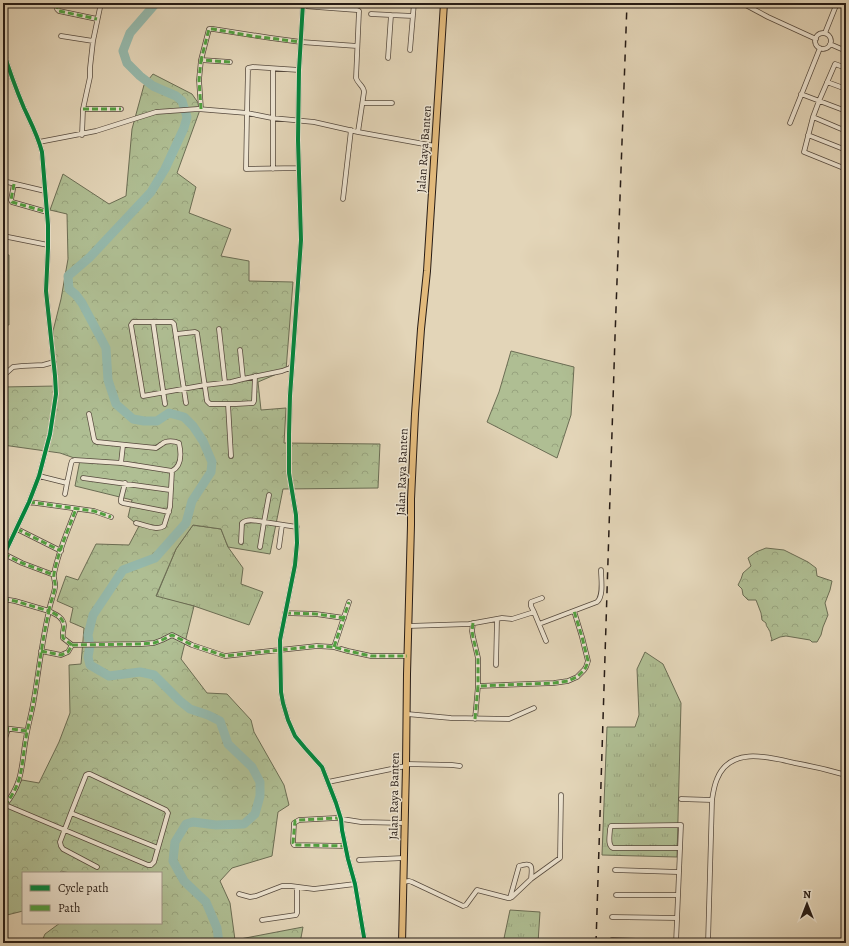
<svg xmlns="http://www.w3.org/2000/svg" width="849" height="946" font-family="Alegreya,serif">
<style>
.grass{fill:url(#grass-tufts);stroke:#6b6d54}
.forest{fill:url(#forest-crowns);stroke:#6b6d54}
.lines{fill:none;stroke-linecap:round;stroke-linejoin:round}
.river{stroke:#95b9ac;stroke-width:9}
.minor-casing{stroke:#564a3e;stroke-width:5.5}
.primary-casing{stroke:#271c16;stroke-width:8}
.minor{stroke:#ede4d1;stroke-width:4}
.primary{stroke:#e2ba7c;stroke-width:6}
.rail{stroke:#271c16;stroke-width:1.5;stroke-dasharray:7 7;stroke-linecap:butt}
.quiet{stroke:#51a140;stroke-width:3;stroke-dasharray:6 3;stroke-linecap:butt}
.cycleway-casing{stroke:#ede4d1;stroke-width:6}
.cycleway{stroke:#00873e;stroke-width:4}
.labels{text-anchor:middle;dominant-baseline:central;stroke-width:3;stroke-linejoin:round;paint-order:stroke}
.street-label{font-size:12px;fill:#271c16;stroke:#ede4d1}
</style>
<defs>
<pattern id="grass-tufts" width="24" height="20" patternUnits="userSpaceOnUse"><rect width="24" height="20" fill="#afbe93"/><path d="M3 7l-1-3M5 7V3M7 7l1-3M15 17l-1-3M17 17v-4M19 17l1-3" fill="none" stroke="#97a37e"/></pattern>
<pattern id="forest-crowns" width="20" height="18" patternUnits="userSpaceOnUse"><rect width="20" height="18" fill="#afbe93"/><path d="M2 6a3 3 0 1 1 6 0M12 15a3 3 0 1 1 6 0" fill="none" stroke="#97a37e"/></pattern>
</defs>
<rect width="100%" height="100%" fill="#e3d5b8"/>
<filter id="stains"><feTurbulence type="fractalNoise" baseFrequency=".005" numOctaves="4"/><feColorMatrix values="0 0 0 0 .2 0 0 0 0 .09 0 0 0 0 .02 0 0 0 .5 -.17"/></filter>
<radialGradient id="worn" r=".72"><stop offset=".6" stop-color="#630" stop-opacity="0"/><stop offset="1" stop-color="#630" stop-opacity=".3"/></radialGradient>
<path class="grass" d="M193 525 221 529 228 547 243 568 241 584 263 592 249 625 194 606 156 597 176 549Z
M645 652 663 664 681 703 677 857 602 855 607 727H635L639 715 637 669Z
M510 910 540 912 538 943H503Z"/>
<path class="forest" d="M153 74 192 94 201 107 177 173 196 187 189 213 231 229 221 256 249 261V281L293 282 286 370 258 382 261 410 286 408 284 443 380 444 378 488 283 489 270 554 228 547 221 529 193 525 176 549 156 596 194 606 181 659 207 693 227 694 251 720 254 732 284 785 289 805 278 812 272 856 232 868 220 881 230 903 235 940 303 927 300 943H41L45 934 60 923H161V873H70L61 871 60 873H23V911L3 916V806L22 780 39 783 59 742 70 713 69 665 81 664 84 628 70 622 73 608 57 601 66 576 78 580 96 544 129 545 139 526 128 517 132 500 75 486 80 460 60 453 3 445V387L56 386 53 331 61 299 68 259 67 214 50 210 63 174 109 204 126 196 132 129 144 85Z
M3 254 9 255V325H3Z
M511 351 574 367 571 415 557 458 487 422 499 392Z
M766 548 784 550 808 562 816 568 817 576 832 581 830 590 825 603 828 615 823 627 821 635 817 642H812L810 640 786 636 780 637 771 641 772 639C770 636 771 632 769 630 768 627 766 627 766 623L762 620 761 613 756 600H748L743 595 742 589 738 585 741 579 743 573 751 566 748 558 756 552Z"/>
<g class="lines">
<path class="river" d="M156 3 130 33 123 51 127 63 140 76 153 86 176 96 182 101 187 117 184 128 165 169 151 192 90 257 68 276 69 289 76 295 82 303 106 348 108 380 116 404 133 419 144 421H157L169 413 184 417 193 426 203 441 212 462 211 472 192 501 186 523 155 558 123 570 93 615 88 635 90 646 88 657 90 665 109 676 140 672 154 675 180 701 190 709 208 715 220 721 228 744 252 767 260 782V796L255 814 244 824 216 825 193 822 186 824 175 842 173 861 184 881 206 902 217 928 219 943"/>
<g class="minor-casing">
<path id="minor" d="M58 3 57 9 59 11 97 19
M303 3 299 70 298 140 301 240 290 396 289 434V473L296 515 297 543 295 565 280 640 281 692 283 703 288 720 295 736 305 748 322 767 336 803 341 819 342 830 348 859 355 884 365 943
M742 3 768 17 816 39
M303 6 357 10 359 11 356 78C358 84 364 86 364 92L358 132
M371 14 391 15
M825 33 837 3
M815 41a8 8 0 1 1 16 0a8 8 0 1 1-16 0Z
M61 36 93 41
M830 44 846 51
M3 50C9 70 16 89 24 108 31 123 38 136 42 152L48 225V248L46 291 55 376 56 394 50 434 39 476 29 502 3 557
M410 50 414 3
M388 58 391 15 413 16
M230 62 201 60 209 29H213L271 38 301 42 357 46
M846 68 835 64 819 101 813 117 804 152 846 169
M299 70 253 67 248 68 247 113 246 169 299 168
M827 82 846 89
M801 94 846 111
M363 103H392
M83 109H121
M201 109 199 80 201 60
M813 117 846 131
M790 123 820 48
M82 135 83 109 90 77V68L93 41 101 3
M808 135 846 150
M39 142 96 131 156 112 198 109 247 113 272 118 314 122 358 132 435 146
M273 169V69
M3 181 45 191
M14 184 11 200 12 202 47 212
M343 199 351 130
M3 236 48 245
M153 322H133L131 325 143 396 205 385 231 382 243 379 282 371 290 368 292 365
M219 329 225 383
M177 334 195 332 197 333 207 401 210 404H236L253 403 254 401 255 376
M240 350 243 379
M3 376 13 367 22 366 43 365 54 362
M165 404 153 322H172L174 324 186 403
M228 404 231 456
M89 414 94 439 95 441 97 442 156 448C158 447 160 445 162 444 166 440 175 441 179 443 181 452 182 466 172 471L170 507 164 526C157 531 145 525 136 523
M121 463 123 445
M39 476 67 483 71 464 72 461 75 460 121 463 172 471
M83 478 170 490
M125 483 121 499V502L123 503 169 512
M65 494 67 483
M269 495 264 522 297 527
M29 502 94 511 111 517
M17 529 61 551
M241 542 242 523C248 518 257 521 264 522L260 547
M279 547 282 525
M4 554 22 563 54 575
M3 599 15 601 49 611C42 640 39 670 34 699 32 712 28 725 26 738 21 765 24 781 5 805
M534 612 531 606V602L542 598
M285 613 316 614 344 618
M473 623 472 631 473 637 478 658V686
M539 624 597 602C604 596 601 579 601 570
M408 626 469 624 502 618 512 619 534 612 546 641
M72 645 63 638C62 633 64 629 64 625 63 617 55 614 49 611 50 603 54 595 55 587 56 582 53 579 54 574 58 552 68 530 76 509
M3 647 5 648
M334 647 349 602
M41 651 61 655 68 652 72 645 141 644 154 643 162 640 172 635 192 645 225 656 317 646 334 647 348 651 371 656H407
M496 665 497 619
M407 714 451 718 509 719 534 708
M475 719 478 686 554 683 568 681 577 677 584 670 586 667 588 661 582 637 574 611
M3 728 27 731
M4 762 5 757 3 745 8 729
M406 764 452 765 460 766
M328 782 406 766
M681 799 712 800 708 943
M712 800C713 793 714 786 717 779 730 746 769 757 795 763 812 766 829 770 846 775
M3 804 148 865H151L154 862 168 813 166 810 90 774H88L86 775 71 813
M345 846 294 845 293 843 294 823 299 820 336 818 361 822 405 823
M359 860 404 858
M97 867 63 849 61 846 60 842 71 813 158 848
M615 870 678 872
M403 882 409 881 412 882 463 906 466 905 477 890 508 898 512 897 531 879 560 858 561 795
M239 894 250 897 256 896 282 886H291L314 889 355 884
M616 895H678
M510 898 519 866C534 861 532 868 531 879
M612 917 677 918
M262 920 296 915 297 913V887
M612 940 676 942
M676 943 681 825 613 826H611L610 829C610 835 607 845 613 848H680"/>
</g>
<g class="primary-casing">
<path id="primary" d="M402 943 406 766 407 674 411 525V499L415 414 421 329 427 271 444 3"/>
</g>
<use href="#minor" class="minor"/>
<use href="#primary" class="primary"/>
<path class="rail" d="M596 943 615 337 627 3"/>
<path class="quiet" d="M58 3 57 9 59 11 97 19
M230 62 201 60 209 29H213L252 36 301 42
M83 109H121
M201 109 199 80 201 60
M14 184 11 200 12 202 47 212
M29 502 94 511 111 517
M17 529 61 551
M4 554 22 563 54 575
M3 599 15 601 49 611C42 640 39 670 34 699 32 712 28 725 26 738 21 765 24 781 5 805
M285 613 316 614 344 618
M473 623 472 631 473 637 478 658V686
M72 645 63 638C62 633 64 629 64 625 63 617 55 614 49 611 50 603 54 595 55 587 56 582 53 579 54 574 58 552 68 530 76 509
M334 647 349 602
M41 651 61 655 68 652 72 645 141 644 154 643 162 640 172 635 192 645 225 656 317 646 334 647 348 651 371 656H407
M475 719 478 686 554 683 568 681 577 677 584 670 586 667 588 661 582 637 574 611
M3 728 27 731
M4 762 5 757 3 745 8 729
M341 819 336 818 299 820 295 821 293 843 294 845H296L345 846"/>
<g class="cycleway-casing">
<path id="cycleway" d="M303 3 299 70 298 140 301 240 290 396 289 434V473L296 515 297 543 295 565 280 640 281 692 283 703 288 720 295 736 305 748 322 767 336 803 341 819 342 830 348 859 355 884 365 943
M3 50C9 70 16 89 24 108 31 123 38 136 42 152L48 225V248L46 291 55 376 56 394 50 434 39 476 29 502 3 557"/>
</g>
<use href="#cycleway" class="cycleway"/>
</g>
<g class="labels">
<g class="street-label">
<text transform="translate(424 149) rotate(-86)">Jalan Raya Banten</text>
<text transform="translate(402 472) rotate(-88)">Jalan Raya Banten</text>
<text transform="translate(394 796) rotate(-89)">Jalan Raya Banten</text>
</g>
</g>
<rect width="849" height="946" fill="none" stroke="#e3d5b8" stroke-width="16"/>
<rect x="4" y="4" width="841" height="938" fill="none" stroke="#271c16" stroke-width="2"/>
<rect x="8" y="8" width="833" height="930" fill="none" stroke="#271c16"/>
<rect x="22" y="872" width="140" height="52" fill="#ede4d1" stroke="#9e9486"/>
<rect x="30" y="885" width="20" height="6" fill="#00873e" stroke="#9e9486"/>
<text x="58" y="892" font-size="12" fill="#271c16">Cycle path</text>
<rect x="30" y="905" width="20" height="6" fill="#51a140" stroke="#9e9486"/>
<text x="58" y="912" font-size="12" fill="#271c16">Path</text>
<g transform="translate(807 904)" stroke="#ede4d1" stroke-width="3" paint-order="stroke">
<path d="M0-3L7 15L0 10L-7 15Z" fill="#271c16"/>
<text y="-6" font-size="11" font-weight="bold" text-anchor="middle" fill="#271c16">N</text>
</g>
<rect width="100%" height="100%" filter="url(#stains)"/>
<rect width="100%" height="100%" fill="url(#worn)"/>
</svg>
